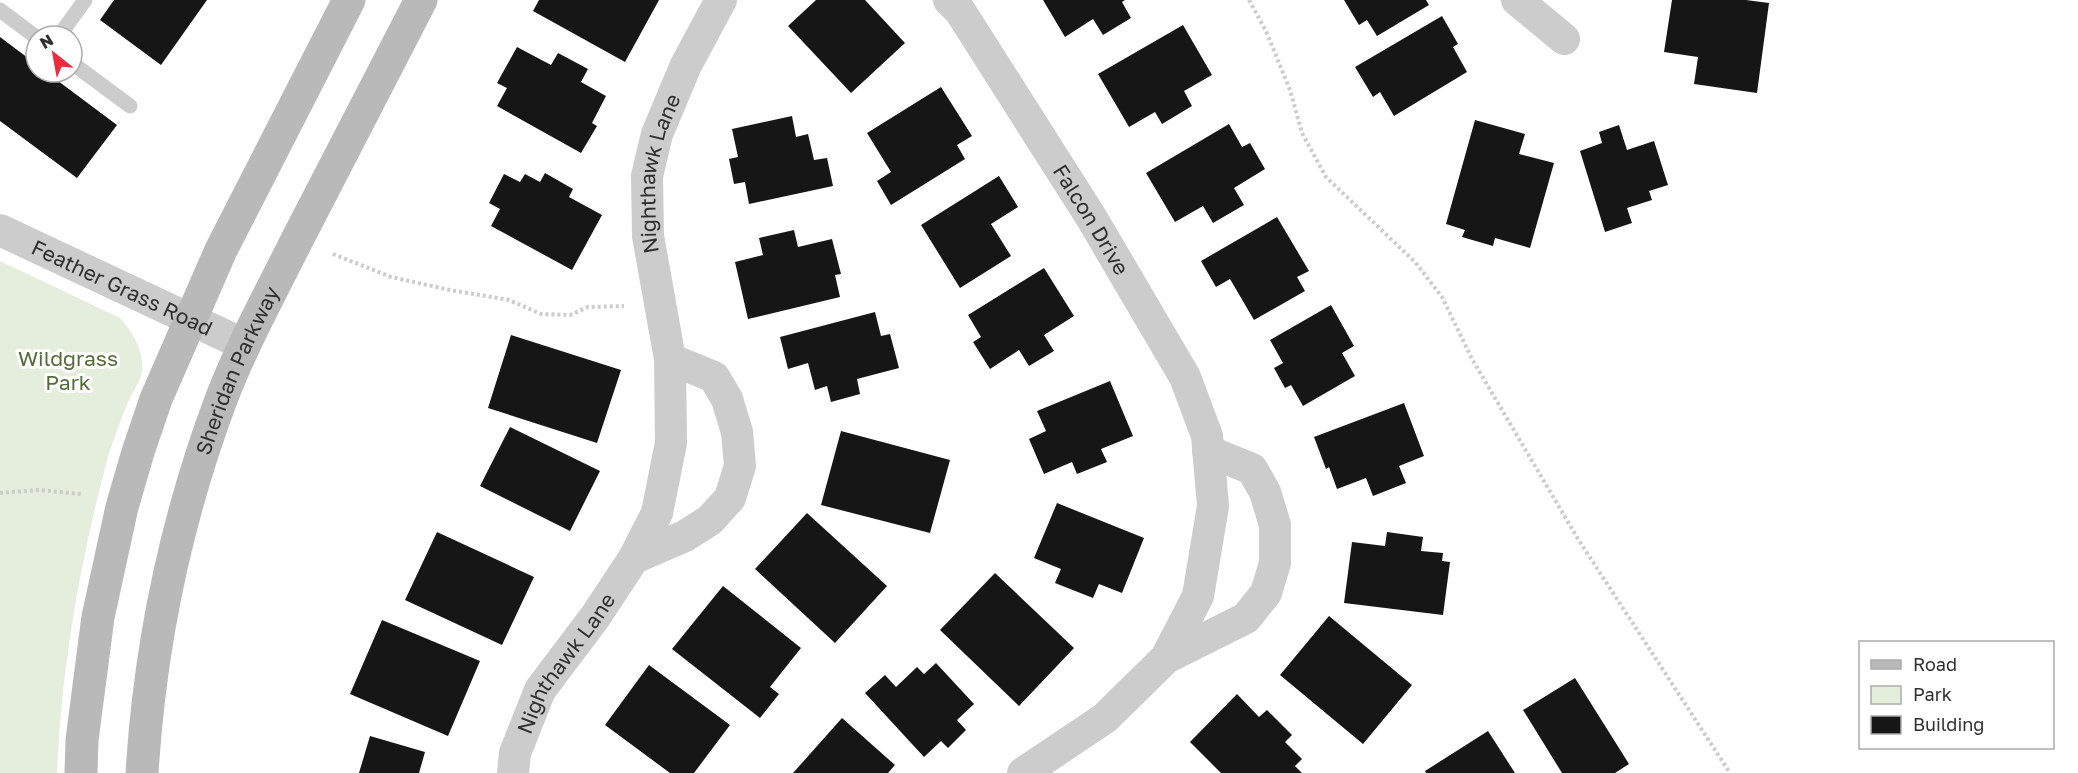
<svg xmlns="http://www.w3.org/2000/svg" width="2078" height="773" font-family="'Golos Text',sans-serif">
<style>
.green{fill:#e5eddc}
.building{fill:#161616}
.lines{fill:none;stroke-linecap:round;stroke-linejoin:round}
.path{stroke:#ccc;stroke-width:4;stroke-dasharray:3 3;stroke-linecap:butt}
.service{stroke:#ccc;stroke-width:15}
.minor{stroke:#ccc;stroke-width:32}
.secondary{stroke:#b9b9b9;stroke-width:33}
.labels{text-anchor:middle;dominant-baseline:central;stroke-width:6;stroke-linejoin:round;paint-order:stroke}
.street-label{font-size:21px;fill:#2f2f2f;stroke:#fff}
.park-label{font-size:21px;fill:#536c3a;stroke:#fff}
</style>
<rect width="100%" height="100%" fill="#fff"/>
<path class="green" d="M0 261 120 318C133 333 144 350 142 371 141 380 133 391 129 400 120 422 111 445 105 468 79 567 61 671 57 773H0Z"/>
<path class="building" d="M114 0H207L161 65 100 20Z
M539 0H659L625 62 533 11Z
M816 0H865L905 43 851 93 788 26Z
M1043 0H1125L1122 2 1131 18 1103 35 1093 19 1065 37Z
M1344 0H1426L1429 5 1377 36 1367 20 1359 25Z
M1672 0H1746L1769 3 1757 93 1694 84 1698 57 1664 52Z
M1442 16 1458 44 1453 47 1467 72 1394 116 1380 92 1373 97 1355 67Z
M1183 25 1212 75 1184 91 1192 106 1162 124 1155 112 1129 127 1098 74Z
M0 37 36 64V72H46L117 125 77 178 0 121Z
M517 47 551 65 558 53 588 69 581 82 606 96 592 123 597 126 581 153 497 106 507 88 497 83Z
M941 87 972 136 957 145 965 159 891 205 877 181 891 172 867 133Z
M792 116 796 137 808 134 814 160 827 158 833 186 749 204 745 182 734 184 729 159 738 157 732 129Z
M1475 120 1525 134 1519 154 1554 163 1530 248 1495 238 1493 246 1462 237 1465 230 1446 224Z
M1229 124 1242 147 1250 143 1265 169 1234 188 1244 205 1213 223 1203 206 1175 222 1146 173Z
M1619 125 1627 150 1654 141 1668 185 1649 191 1652 200 1627 208 1632 223 1605 232 1580 151 1602 143 1599 132Z
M545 173 573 189 569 197 602 215 572 270 491 226 500 209 489 203 504 174 520 182 525 174 540 182Z
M999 176 1018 207 991 224 1011 256 960 288 921 225Z
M1277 217 1309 271 1297 277 1305 291 1254 320 1230 279 1216 287 1201 261Z
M794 230 798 247 832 239 841 274 835 275 840 297 748 319 735 262 763 255 759 238Z
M1044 268 1074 316 1044 335 1054 351 1029 366 1019 350 990 369 973 342 981 337 968 315Z
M1331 305 1354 346 1342 353 1355 376 1303 406 1291 385 1285 388 1274 368 1283 363 1270 340Z
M875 312 881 336 890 334 899 368 857 379 860 394 831 402 827 386 815 390 808 363 788 369 780 337Z
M511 335 621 370 597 443 488 408Z
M1110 381 1133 436 1101 449 1107 462 1077 474 1072 462 1044 474 1029 439 1046 431 1037 411Z
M1404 403 1424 456 1399 466 1406 483 1373 496 1366 478 1337 489 1329 467 1326 469 1314 437Z
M510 427 600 471 570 531 480 486Z
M841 431 950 460 930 533 821 505Z
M1057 503 1144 538 1122 593 1099 584 1093 598 1055 583 1061 569 1034 558Z
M807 513 887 586 835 643 755 569Z
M437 532 534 577 502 645 405 600Z
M1387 532 1423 537 1421 551 1443 553 1442 561 1450 562 1443 615 1344 603 1352 542 1385 546Z
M995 573 1074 648 1019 706 940 630Z
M723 586 801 648 770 687 779 694 760 718 672 649Z
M1329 616 1412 685 1363 744 1280 675Z
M382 620 480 661 448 736 350 694Z
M936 663 974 704 957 720 966 730 948 748 941 741 924 757 865 693 885 675 896 687 917 667 924 674Z
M649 665 730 725 694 773H670L605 725Z
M1575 678 1629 764 1615 773H1562L1523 710Z
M1237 694 1259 717 1267 710 1292 735 1285 742 1302 759 1295 766 1302 773H1221L1190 742Z
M842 718 895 765 888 773H793Z
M1488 731 1515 773H1426L1425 771Z
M370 736 425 752 419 773H359Z"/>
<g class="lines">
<path class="path" d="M1249 0 1266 31 1290 90 1302 133 1326 177 1415 262 1442 297 1472 359 1578 539 1730 773
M333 254 391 277 450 290 509 300 541 314 570 315 588 307 624 306
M0 493 39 490 81 494"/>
<path class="service" d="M0 10 36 37
M59 36 85 0
M72 63 130 106"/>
<g class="minor">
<path id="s1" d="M949 0 960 11 1091 217 1185 377 1207 436 1213 506 1198 596 1166 658 1105 718 1023 773"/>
<path d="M1517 0 1564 39"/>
<path id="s2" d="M0 230 245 345"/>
<path d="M634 558 685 536 710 520 730 498 740 466 737 432 727 399 714 377 670 359"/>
<path d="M1166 658 1246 618 1266 593 1275 563V525L1265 492 1252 469 1208 451"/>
<path id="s3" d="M513 773 515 753 540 690 595 617 634 558 657 513 671 443 670 359 648 236 647 176 657 134 686 65 721 0"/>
</g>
<g class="secondary">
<path d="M81 773 82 740 98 617 122 507 138 452 156 399 221 250 349 0"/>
<path id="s4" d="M142 773C150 643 176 519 222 397 243 343 272 290 298 238 339 158 380 79 421 0"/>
</g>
</g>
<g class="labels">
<g class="street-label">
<text stroke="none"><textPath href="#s3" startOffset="645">Nighthawk Lane</textPath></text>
<text stroke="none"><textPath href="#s1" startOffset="262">Falcon Drive</textPath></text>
<text stroke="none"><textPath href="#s2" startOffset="135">Feather Grass Road</textPath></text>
<text stroke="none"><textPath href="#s4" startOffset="416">Sheridan Parkway</textPath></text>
<text stroke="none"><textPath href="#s3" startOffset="124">Nighthawk Lane</textPath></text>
</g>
<g class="park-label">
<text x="68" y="358">Wildgrass<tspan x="68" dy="24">Park</tspan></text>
</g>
</g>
<rect x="1859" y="641" width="195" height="108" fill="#ffffff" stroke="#acacac" stroke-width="1.5"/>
<rect x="1871" y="660" width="30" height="9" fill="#b9b9b9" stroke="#acacac" stroke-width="1.5"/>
<text x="1913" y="671" font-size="18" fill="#2f2f2f">Road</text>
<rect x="1871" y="686" width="30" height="18" fill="#e5eddc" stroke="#acacac" stroke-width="1.5"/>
<text x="1913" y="701" font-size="18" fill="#2f2f2f">Park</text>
<rect x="1871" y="716" width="30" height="18" fill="#161616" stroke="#acacac" stroke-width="1.5"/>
<text x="1913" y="731" font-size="18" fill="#2f2f2f">Building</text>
<g transform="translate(54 54) rotate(329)"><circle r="28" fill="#ffffff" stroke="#acacac" stroke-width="1.5"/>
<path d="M0-4.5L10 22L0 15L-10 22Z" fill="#ec2b40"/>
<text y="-9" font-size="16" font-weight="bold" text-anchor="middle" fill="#2f2f2f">N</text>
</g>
</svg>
